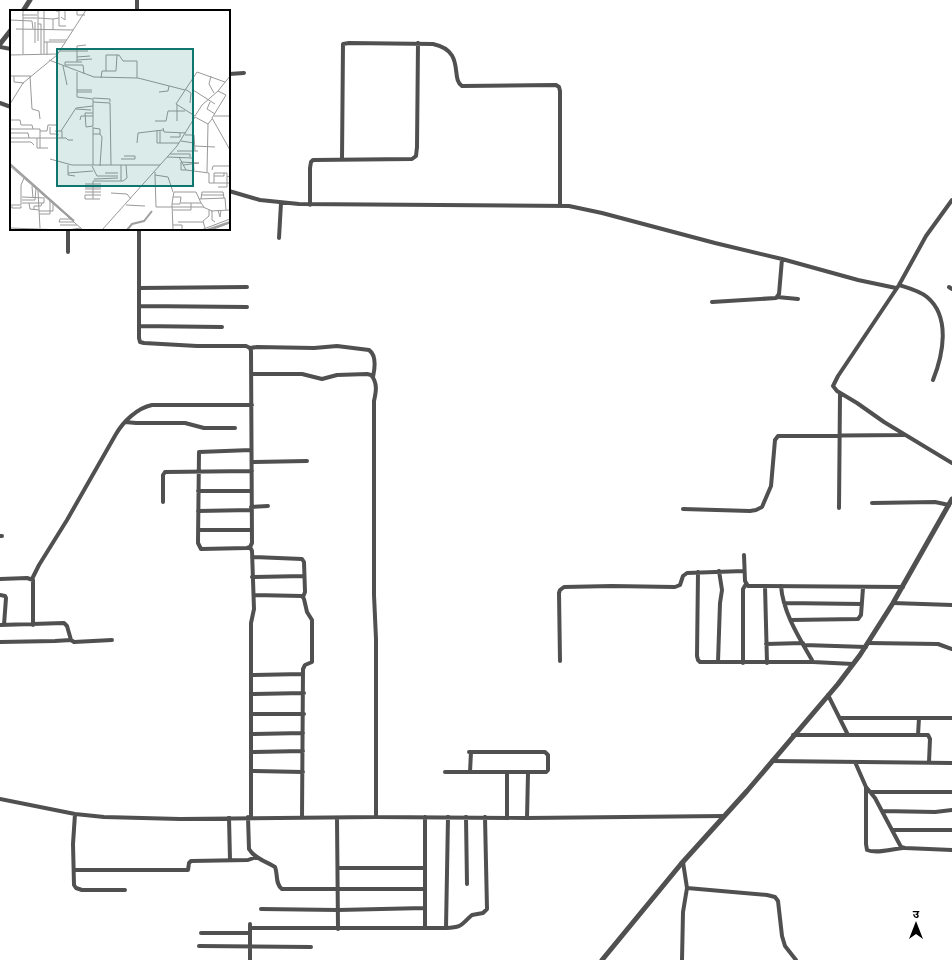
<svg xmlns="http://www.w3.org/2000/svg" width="952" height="960" font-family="'Sofia Sans Condensed','Noto Sans Devanagari',sans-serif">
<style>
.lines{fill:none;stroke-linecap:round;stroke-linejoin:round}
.minor{stroke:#505050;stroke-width:4}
.tertiary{stroke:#505050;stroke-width:5}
.inset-river{fill:none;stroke:#9e9e9e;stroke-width:2}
.inset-road{fill:none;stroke:#999;stroke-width:1}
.view{fill:#0f766e;fill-opacity:0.15;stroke:#0f766e;stroke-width:2}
.inset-edge{fill:none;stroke:#000;stroke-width:2}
</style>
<rect width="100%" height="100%" fill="#fff"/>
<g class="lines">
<path class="minor" d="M137 0V11
M0 47 11 49
M229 74 244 73
M0 103 11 107
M342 159 343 44 349 43 433 44C466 51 450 79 462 86L556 85 559 87 560 91V205
M229 191 260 200 299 204 569 206 602 213 715 243 782 259 858 280 896 288
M952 200 926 236 899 285 838 376 833 386 837 391 857 403 884 422 952 463
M310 205V168L311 162 313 160 412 159 416 156 417 147 418 43
M139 229V338L140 342 144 343 197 346H246L250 348 251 351 252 543 250 547 247 548 201 549 198 543 199 452 251 450
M279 238 281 203
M68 252V229
M899 285C909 288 920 291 927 297 951 317 943 355 933 380
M949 287 952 289
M139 288 247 287
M777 297 798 299
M712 302 776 298 779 294 782 259
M139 306 247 307
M139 326 222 327
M250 348 257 347 314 348 337 346 369 350C376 355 375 368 373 377
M252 374H302L322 379 337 375 367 374 371 375C378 383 376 392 374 401V595L376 639V817
M125 422 136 423H185L204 428H235
M252 462 307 461
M198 491H251
M163 502V475L165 472 252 471
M872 503 935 502 949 505
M251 507 268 506
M839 508 840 393
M683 509 750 511 756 510 762 507 771 486 775 440 778 436 904 435
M198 511 251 510
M198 530H252
M0 536H2
M250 547 252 551 254 609 251 623V817
M744 555 745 581 748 586 903 587
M252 557 302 559 304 562 305 592 303 597
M698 572 697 656 698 660 700 662H813L853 664
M252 577 304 576
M0 579 27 578 33 580V625
M32 579 39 565 67 520 116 434C123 422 137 408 152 405H252
M765 586 767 663
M781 586C783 613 800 639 813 662
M0 595 5 596 6 598 4 625
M254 595 302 596 304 599 307 612 312 620V662L305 665 303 669 302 818
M784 603 862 604
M893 603 952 605
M791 620 858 619 861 615 863 588
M0 625 64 623 67 626 71 640 74 642 112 640
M0 642 55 641 71 640
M868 643 938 644 952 649
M766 644 803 643
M804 645 866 647
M560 661 559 593 560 590 564 587 612 586 675 587 680 585 683 576 687 573 744 571
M718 662 720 603 722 590 719 571
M743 663V589L746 584
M252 675 303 674
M252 694 304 693
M828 695 848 735
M252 714H304
M840 718H952
M252 734 303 733
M793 735H928L930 739 929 762
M918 735 919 718
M251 752 303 751
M772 761 952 763
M855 762 866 787 875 798 901 847 905 848 952 850
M251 771 303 772
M445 772H546L548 770V755L545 752H469
M470 772 471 752
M507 772V818
M866 787V844L867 850C877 854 892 849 903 848
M870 792H952
M0 799 75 814 104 817 180 819 376 817 527 818 724 816
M882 811 935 812 952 810
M75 814 73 844 74 885 76 888 82 890H125
M248 817 249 849C254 858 267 862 275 867 278 874 275 884 282 889H425
M425 817V928
M466 817 467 884
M229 818 230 860
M337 818 338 929
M527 818 528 773
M892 830H952
M683 862 687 888 767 895 775 897 778 901 782 936 785 946 796 960
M338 868H425
M74 870H188L189 863 191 861 248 860 256 857
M261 909 338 910 425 908
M250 924V960
M250 928H446C464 927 460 925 472 915L483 913 487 909 485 817
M446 928 448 817
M201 933H250
M199 946 311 947
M682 960 683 912 687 888"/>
<path class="tertiary" d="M23 11 30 0
M0 44 11 30
M602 960 681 864 747 791 838 684 860 655 893 603 952 499"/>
</g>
<g transform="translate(10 10)">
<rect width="220" height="220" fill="#fff"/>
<path class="inset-river" d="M0 154 64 211M117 220 122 214 134 211 142 201M197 220 220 212"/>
<path class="inset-road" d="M13 0V44M28 0V31M67 0V5H75M12 5H27M51 7 55 10V0M13 8H27M28 8 43 9V20M49 8V16H56M43 9 49 8V1H46M0 10 22 11 23 19M25 12V33M28 14H31V44M6 19 63 20M39 30H57M34 32H55M50 41H78M34 44V0M0 45 47 44M37 45V32M67 47 80 46M39 50 84 67 128 68 175 80M67 50 82 49M67 52V36L76 35M55 55H73L74 64M55 55V52H72M53 56 57 75M96 61V45H109L113 51H127V68M67 62V87L83 89V116L76 117 75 103H83M0 66H21M4 66V72L14 73M20 66 22 99 29 101 30 109M201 66 199 74 204 83M220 66 208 81 216 85 202 108 220 140M91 68 92 61H106L107 45M175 79 181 83 180 93M67 80H82M183 80 205 94M67 82H82M149 82 158 81 159 76M83 88 100 89V92M83 92 100 93 101 155M200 92 197 99 205 104M0 94 13 73 47 45 76 0M66 99 81 100M185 106 166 94 187 62 215 72M185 106 192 95 208 81M204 106H220M0 110H10L11 115H22L23 119M70 110 71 106H83M145 111H156L158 101H175M167 111V95M40 117V124H48L47 128M83 117V155M83 118 90 119V124M153 118 154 122 176 123M0 119H30V138M147 120V133H169M30 121H37L38 115H47M45 121H52V128M51 121 66 98 83 96M0 123H18L19 128M83 124H90L92 127 90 156M175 125H184L185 141M160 127H170V123M0 128H56L58 130H63M27 128V138H38M171 131 184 133M0 132H21L24 135M127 133 128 123 153 120M150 133V120M185 136 205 137M167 141H188M160 144H180V147M114 146H125V149M157 147 183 148 184 160M169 147 176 160 199 163V173M40 149 62 155H150M111 149H125M171 152 189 153 173 155M171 152V160H176M58 155V165L65 166M0 156 73 220M82 156 87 166H108M202 160 203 156H220M145 162V165L158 167 163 182M197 162 198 114M58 163 83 161M95 163H108M145 165 146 197H193L202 201V210L205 212M204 166H214V163M84 169 108 168M83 171H113L117 168 116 155M83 171V189H90M111 171V155M199 173H220M204 173V163H217V167M75 174H91M22 176 23 188M75 177H91M208 177H217V167L220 166M75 179H91M28 181 30 218M75 182H91M101 183 117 184 121 189M191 185H214M12 187 35 188M163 187 164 182H186L191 193M83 189H75V185H91M189 189 215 188 216 200M191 189 192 182H213L214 188M12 190H25L26 178M12 193H34V189M19 193 20 199 29 200M171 193H191L194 197M162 194 163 187H171L170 194H162L163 220M0 195H11V175L14 168M116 195 135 196M2 196V198H11V196M24 200V196H31L32 193M163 200H181V193M208 200 210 207 211 200M29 201H43V194M201 201 220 200M29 204H40V191M61 209H50L49 212H64M168 212H193M50 215H67M163 215H172V220M0 218 54 220M195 218 193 211 199 206V200M57 220 71 218M92 220 167 136 185 107 198 114 202 109M191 220 220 209M201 220 220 213"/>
<path class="view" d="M47 39H183V176H47Z"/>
<rect width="220" height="220" class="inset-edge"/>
</g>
<g transform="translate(916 924)" stroke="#ffffff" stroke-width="3" paint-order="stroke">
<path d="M0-3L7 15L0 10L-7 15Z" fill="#000000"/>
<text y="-6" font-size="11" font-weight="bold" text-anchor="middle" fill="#000000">उ</text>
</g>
</svg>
